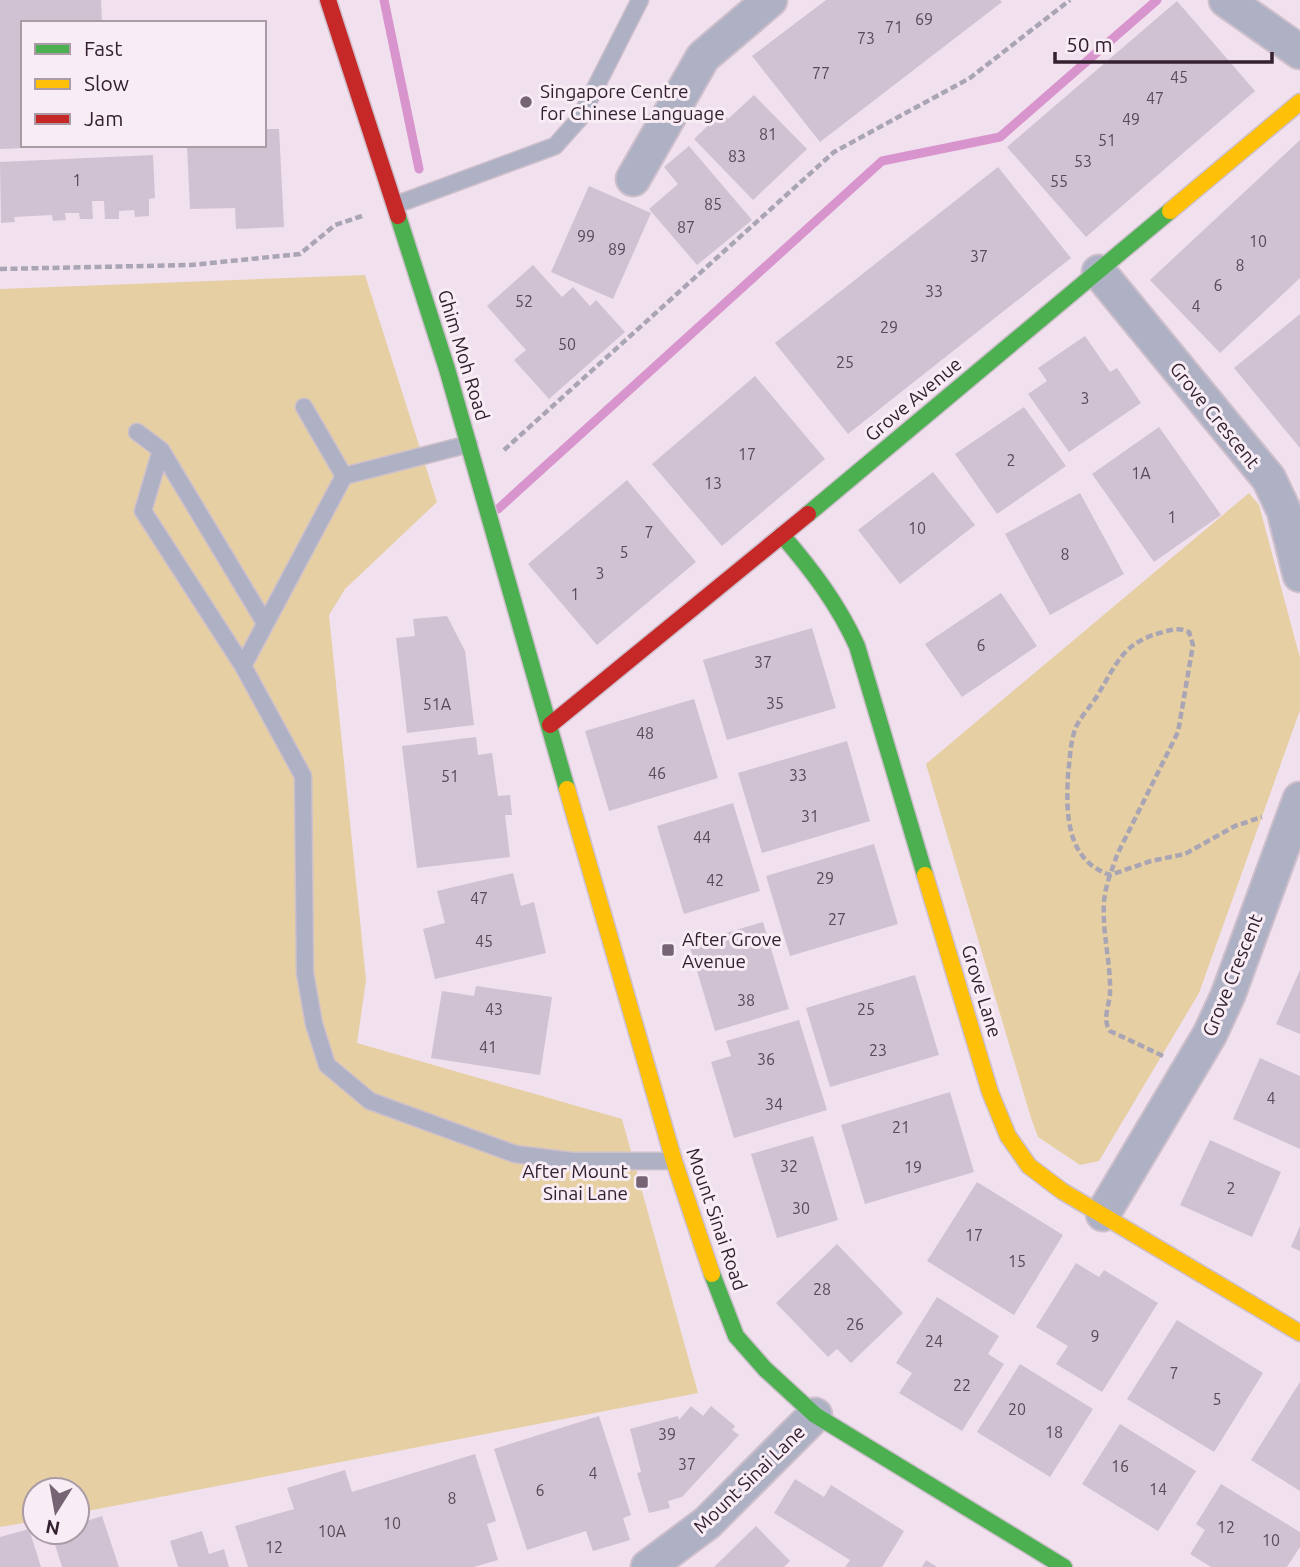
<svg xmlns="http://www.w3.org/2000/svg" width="1300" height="1567" font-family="Ubuntu,sans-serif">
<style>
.green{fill:#e5cfa3}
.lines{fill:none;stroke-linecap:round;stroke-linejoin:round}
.stream{stroke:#d894cc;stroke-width:9}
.building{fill:#d0c2d2}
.lane-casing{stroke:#cdbfcb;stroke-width:19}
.street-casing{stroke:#cdbfcb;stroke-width:37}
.fast-casing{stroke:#cdbfcb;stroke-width:19}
.slow-casing{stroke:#cdbfcb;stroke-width:19}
.jam-casing{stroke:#cdbfcb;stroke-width:19}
.path{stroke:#a9a5b5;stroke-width:4.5;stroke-dasharray:7 3.5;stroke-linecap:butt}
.lane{stroke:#aeb0c4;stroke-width:16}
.street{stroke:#aeb0c4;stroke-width:33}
.fast{stroke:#4caf50;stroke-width:16}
.slow{stroke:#ffc107;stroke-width:16}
.jam{stroke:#c62828;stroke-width:16}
.poi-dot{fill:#766373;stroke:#f8edf5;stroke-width:2.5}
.labels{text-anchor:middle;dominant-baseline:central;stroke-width:6;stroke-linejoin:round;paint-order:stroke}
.number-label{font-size:16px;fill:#5b4859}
.poi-label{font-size:19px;fill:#342031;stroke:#f8edf5;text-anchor:start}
.street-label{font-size:19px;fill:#342031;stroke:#f8edf5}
</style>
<rect width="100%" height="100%" fill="#f1e0ee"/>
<path class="green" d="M365 275 437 502 345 589 329 615 366 980 357 1043 622 1119 698 1393 77 1513V1490H35V1521L0 1527V289Z
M1249 493 1259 505 1300 658V710L1199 993 1099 1161 1080 1165 1038 1137 1031 1118 926 764Z"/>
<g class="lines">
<path class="stream" d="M384 0 419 169
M498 509 882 161 1000 137 1157 0"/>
</g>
<path class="building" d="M0 0H101L102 23H23V145H47V147L0 149Z
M826 0H1000L1002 2 820 142 752 56Z
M1177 1 1255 91 1086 237 1007 147Z
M754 95 807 149 753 200 694 139 722 112 728 119Z
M264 129H279L284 227 236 229 235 208 190 209 187 145H264Z
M1300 140V278L1220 353 1150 280Z
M689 146 752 220 697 265 649 209 678 184 664 167Z
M153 155 155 198 149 199V216L135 217 134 210 119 211V219H105L104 201H92L93 219H80L79 213H65L66 220 53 221 52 215 14 217 15 222 1 223 0 162Z
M998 167 1071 258 848 434 775 343Z
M589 186 651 213 613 299 551 272Z
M533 265 562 297 573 287 590 306 596 300 625 332 549 399 514 360 526 350 487 306Z
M1300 314V448L1234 368Z
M1085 336 1110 372 1117 368 1141 403 1069 452 1028 394 1047 381 1038 368Z
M755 376 825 459 722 546 652 464Z
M1024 407 1066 466 997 514 955 454Z
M1159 427 1221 515 1154 562 1092 474Z
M933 472 975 525 900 584 858 530Z
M627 480 696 562 597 645 528 564Z
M1080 493 1124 574 1050 615 1005 534Z
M1001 593 1037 646 962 697 925 644Z
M447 616 465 651 474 725 407 733 396 638 415 636 413 619Z
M812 628 836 708 727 740 703 660Z
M694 699 718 778 609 811 585 731Z
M476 737 478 755 492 753 498 796 510 795 512 815H505L510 857 417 868 402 746Z
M847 741 870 821 762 853 738 773Z
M733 803 760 891 684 914 657 826Z
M874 844 898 924 790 956 766 876Z
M513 873 521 906 534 902 546 953 435 979 423 929 445 923 437 891Z
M763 922 789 1009 715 1031 689 944Z
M1300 970V1034L1276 1024Z
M915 975 939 1055 830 1087 806 1008Z
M476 986 552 997 540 1075 431 1058 442 991 474 996Z
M799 1020 827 1110 734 1138 711 1062 731 1056 726 1041Z
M1260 1058 1300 1076V1149L1233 1119Z
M950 1092 974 1172 865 1204 841 1125Z
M813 1136 838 1220 777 1238 751 1154Z
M1210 1140 1281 1172 1252 1237 1180 1205Z
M977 1182 1063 1235 1014 1315 927 1261Z
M1300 1226V1251L1291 1247Z
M837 1244 903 1313 851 1363 837 1349 828 1357 776 1303Z
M1076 1263 1099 1277 1104 1270 1158 1303 1102 1392 1056 1364 1068 1346 1036 1327Z
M937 1297 999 1336 988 1354 1004 1364 962 1431 899 1393 912 1373 896 1363Z
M1177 1320 1263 1373 1214 1452 1127 1399Z
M1020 1364 1093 1409 1050 1477 977 1432Z
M1300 1382V1491L1251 1460Z
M691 1406 703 1416 711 1406 735 1426 732 1430 739 1435 682 1497 668 1501 670 1508 649 1513 637 1473 641 1472 630 1429 678 1416 679 1420Z
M599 1416 631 1515 623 1518 630 1540 593 1551 586 1531 527 1550 494 1449Z
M1120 1424 1196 1471 1158 1531 1082 1484Z
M475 1454 496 1521 487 1524 498 1560 474 1567H248L235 1526 294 1509 287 1488 345 1470 352 1492Z
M795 1479 824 1497 831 1485 904 1531 882 1567H845L850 1560 774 1513Z
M1221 1484 1300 1532V1547L1287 1567H1211L1190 1554 1205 1530 1196 1524Z
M102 1516 119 1567H62L51 1532H77V1524Z
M756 1526 790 1561 784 1567H714Z
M29 1529 41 1567H0V1537Z
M202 1531 209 1554 224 1549 229 1567H178L170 1541Z
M926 1560 937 1567H922Z"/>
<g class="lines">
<g class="lane-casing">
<path id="lane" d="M395 205 555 146 580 118 640 0
M304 407 344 476
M137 432 161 450 265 623
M161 450 143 511 243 666 303 776 305 973 314 1024 327 1065 370 1101 515 1154 572 1161H674
M243 666 344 476 469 444"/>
</g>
<g class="street-casing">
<path id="street" d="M1226 0 1300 52
M633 179 703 57 770 0
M1099 272 1269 479 1284 511 1300 575
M1103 1214 1210 1034 1228 995 1300 799
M648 1567 707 1523 815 1415"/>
</g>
<g class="fast-casing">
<path id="fast" d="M398 216 447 369 567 789
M808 514 1170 211
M782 535C812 570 838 604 857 646L925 875
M712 1274 736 1336 765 1369 815 1415 1064 1567"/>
</g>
<g class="slow-casing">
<path id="slow" d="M1170 211 1300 102
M567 789 674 1161 712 1274
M925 875 990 1092 1008 1136 1029 1166 1062 1191 1300 1333"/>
</g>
<g class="jam-casing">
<path id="jam" d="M328 0 398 216
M550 725 808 514"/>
</g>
<path class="path" d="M0 269 191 265 300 254 335 225 365 215
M504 450 834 152 970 78 1070 0
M1163 1056 1110 1031C1102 1020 1109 1006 1110 994 1111 963 1102 933 1104 902 1105 886 1112 870 1117 855L1178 732 1193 645 1189 632C1180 628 1173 629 1163 632 1122 643 1118 662 1097 696 1091 706 1081 716 1076 727 1070 742 1070 759 1068 775 1066 814 1066 860 1110 875L1151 861 1185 854 1235 826 1262 817"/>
<use href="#lane" class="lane"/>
<use href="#street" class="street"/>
<use href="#fast" class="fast"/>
<use href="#slow" class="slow"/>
<use href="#jam" class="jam"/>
</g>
<g class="poi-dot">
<circle cx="526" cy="102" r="7"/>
<rect x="661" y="943" width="14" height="14" rx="3.5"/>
<rect x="635" y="1175" width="14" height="14" rx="3.5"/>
</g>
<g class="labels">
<g class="number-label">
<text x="924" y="19">69</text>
<text x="894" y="27">71</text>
<text x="866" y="38">73</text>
<text x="821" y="73">77</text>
<text x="1179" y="77">45</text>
<text x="1155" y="98">47</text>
<text x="1131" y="119">49</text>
<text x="768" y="134">81</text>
<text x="1107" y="140">51</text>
<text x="737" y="156">83</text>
<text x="1083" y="161">53</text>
<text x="77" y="180">1</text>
<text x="1059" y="181">55</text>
<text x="713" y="204">85</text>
<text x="686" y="227">87</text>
<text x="586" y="236">99</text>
<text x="1258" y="241">10</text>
<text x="617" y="249">89</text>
<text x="979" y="256">37</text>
<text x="1240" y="265">8</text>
<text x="1218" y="285">6</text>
<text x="934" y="291">33</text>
<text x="524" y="301">52</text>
<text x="1196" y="306">4</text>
<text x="889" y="327">29</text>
<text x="567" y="344">50</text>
<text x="845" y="362">25</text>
<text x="1085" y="398">3</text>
<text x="747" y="454">17</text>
<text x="1011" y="460">2</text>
<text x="1141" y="473">1A</text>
<text x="713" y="483">13</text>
<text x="1172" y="517">1</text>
<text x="917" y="528">10</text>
<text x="649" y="532">7</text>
<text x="624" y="552">5</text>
<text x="1065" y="554">8</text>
<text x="600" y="573">3</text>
<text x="575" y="594">1</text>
<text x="981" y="645">6</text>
<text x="763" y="662">37</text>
<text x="775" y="703">35</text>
<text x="437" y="704">51A</text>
<text x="645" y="733">48</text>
<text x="657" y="773">46</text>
<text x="798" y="775">33</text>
<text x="450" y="776">51</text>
<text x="810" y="816">31</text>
<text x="702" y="837">44</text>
<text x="825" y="878">29</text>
<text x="715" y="880">42</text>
<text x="479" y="898">47</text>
<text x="837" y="919">27</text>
<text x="484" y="941">45</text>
<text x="746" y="1000">38</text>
<text x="494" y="1009">43</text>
<text x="866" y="1009">25</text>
<text x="488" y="1047">41</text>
<text x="878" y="1050">23</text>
<text x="766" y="1059">36</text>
<text x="1271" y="1098">4</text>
<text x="774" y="1104">34</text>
<text x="901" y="1127">21</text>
<text x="789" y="1166">32</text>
<text x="913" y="1167">19</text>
<text x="1231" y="1188">2</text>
<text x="801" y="1208">30</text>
<text x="974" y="1235">17</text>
<text x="1017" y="1261">15</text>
<text x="822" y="1289">28</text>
<text x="855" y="1324">26</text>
<text x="1095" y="1336">9</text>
<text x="934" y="1341">24</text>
<text x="1174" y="1373">7</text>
<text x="962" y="1385">22</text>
<text x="1217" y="1399">5</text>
<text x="1017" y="1409">20</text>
<text x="1054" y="1432">18</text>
<text x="667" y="1434">39</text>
<text x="687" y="1464">37</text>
<text x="1120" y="1466">16</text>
<text x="593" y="1473">4</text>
<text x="1158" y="1489">14</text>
<text x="540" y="1490">6</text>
<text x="452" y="1498">8</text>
<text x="392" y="1523">10</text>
<text x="1226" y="1527">12</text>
<text x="332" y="1531">10A</text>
<text x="1271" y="1540">10</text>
<text x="274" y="1547">12</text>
</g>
<g class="poi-label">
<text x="540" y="91">Singapore Centre<tspan x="540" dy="22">for Chinese Language</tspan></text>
<text x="682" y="939">After Grove<tspan x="682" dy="22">Avenue</tspan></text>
<text x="628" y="1171" text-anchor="end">After Mount<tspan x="628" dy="22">Sinai Lane</tspan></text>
</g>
<g class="street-label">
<text transform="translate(464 355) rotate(73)">Ghim Moh Road</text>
<text transform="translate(913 399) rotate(-40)">Grove Avenue</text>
<text transform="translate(1215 415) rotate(51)">Grove Crescent</text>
<text transform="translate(1232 975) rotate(-68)">Grove Crescent</text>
<text transform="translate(982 991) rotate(73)">Grove Lane</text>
<text transform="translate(717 1219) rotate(71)">Mount Sinai Road</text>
<text transform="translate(749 1479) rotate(-44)">Mount Sinai Lane</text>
</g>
</g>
<rect x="21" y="21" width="245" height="126" fill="#f8edf5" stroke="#aa9ba7" stroke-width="2"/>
<rect x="35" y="44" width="35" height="10" fill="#4caf50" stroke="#aa9ba7" stroke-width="2"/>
<text x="84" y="56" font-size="21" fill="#342031">Fast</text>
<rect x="35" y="79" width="35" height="10" fill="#ffc107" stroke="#aa9ba7" stroke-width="2"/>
<text x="84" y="91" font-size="21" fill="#342031">Slow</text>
<rect x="35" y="114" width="35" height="10" fill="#c62828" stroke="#aa9ba7" stroke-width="2"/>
<text x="84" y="126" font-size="21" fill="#342031">Jam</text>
<g transform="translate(56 1511) rotate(191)"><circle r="33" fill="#f8edf5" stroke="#aa9ba7" stroke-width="2"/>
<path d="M0-5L12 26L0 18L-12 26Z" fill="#766373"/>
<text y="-10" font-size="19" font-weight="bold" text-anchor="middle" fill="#342031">N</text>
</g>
<path d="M1055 52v10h217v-10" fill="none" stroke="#342031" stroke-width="3.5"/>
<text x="1066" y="52" font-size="21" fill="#342031" stroke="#f8edf5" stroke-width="5" paint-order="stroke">50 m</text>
</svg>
